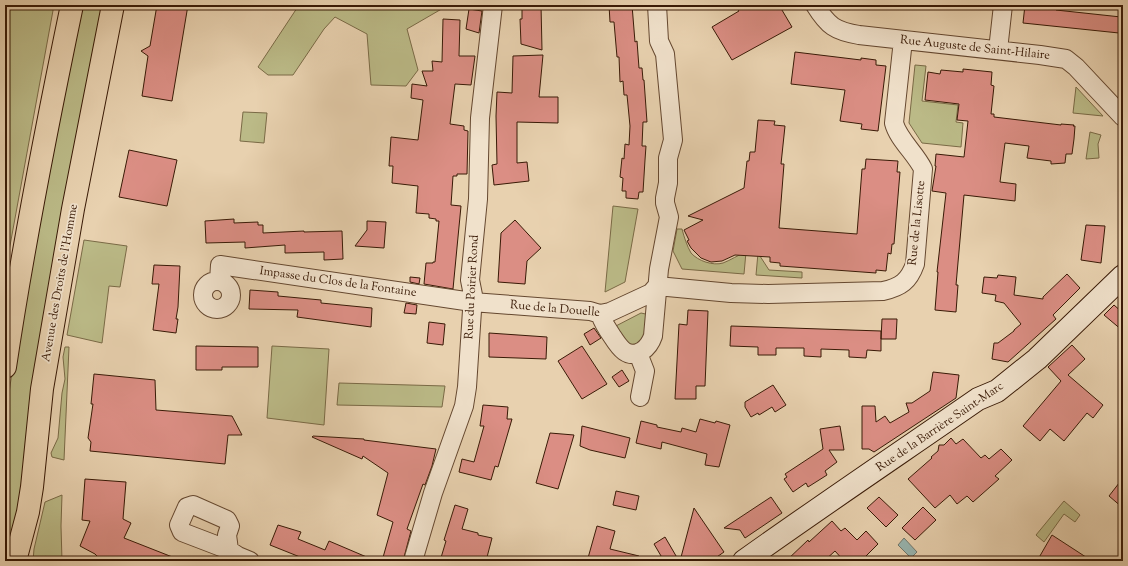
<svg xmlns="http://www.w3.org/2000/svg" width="1128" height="566" font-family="'Sorts Mill Goudy',serif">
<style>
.green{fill:#bbba87;stroke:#7a6a46}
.water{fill:#98b6b1;stroke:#72786d}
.building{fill:#db8e84;stroke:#391a06}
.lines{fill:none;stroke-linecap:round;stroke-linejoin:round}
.minor-casing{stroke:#654830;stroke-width:20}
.secondary-casing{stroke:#391a06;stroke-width:24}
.primary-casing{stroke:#391a06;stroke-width:24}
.minor{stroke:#f0e1cb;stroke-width:18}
.secondary{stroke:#f0e1cb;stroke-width:22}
.primary{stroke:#e8d1af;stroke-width:22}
.labels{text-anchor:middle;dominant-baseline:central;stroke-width:3.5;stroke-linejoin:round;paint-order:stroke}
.street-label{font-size:12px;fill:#391a06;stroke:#f0e1cb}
</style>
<rect width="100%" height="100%" fill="#e8d1af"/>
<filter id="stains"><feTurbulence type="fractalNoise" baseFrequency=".005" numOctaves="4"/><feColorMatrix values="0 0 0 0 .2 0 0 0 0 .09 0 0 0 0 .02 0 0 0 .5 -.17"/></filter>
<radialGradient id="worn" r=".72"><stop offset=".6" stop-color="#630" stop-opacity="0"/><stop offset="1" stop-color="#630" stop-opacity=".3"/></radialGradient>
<path class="green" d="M5 5H54L5 273Z
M78 5H105L24 497 5 561 6 413 29 258Z
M299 5H445V7L407 29 418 70 406 86 371 85 367 34 335 17 324 29 293 75H268L258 67Z
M915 65 926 66 922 101 958 105 956 122 963 123 961 147 922 143 909 123Z
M1076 87 1103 116 1073 113Z
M243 112 267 113 264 143 240 141Z
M1090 132 1101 135 1098 144 1099 158 1086 159Z
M613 206 638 209 625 282 605 292Z
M677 229H682C684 237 687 246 691 253 698 261 713 266 723 263 731 260 738 255 746 252L744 274 682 269 673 251Z
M84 240 127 246 120 287 109 286 102 343 67 335Z
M758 253 769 270 802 272V278L756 275Z
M641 313 650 315 642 342 630 347 612 328Z
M272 346 329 349 324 425 267 418Z
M65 347H69L64 460 52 457 51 453 58 438 62 393 65 379 63 357Z
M339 383 445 386 442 407 337 405Z
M62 495 61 526 62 561H51L45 556 42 561H33L34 549 45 502Z
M1064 501 1080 515 1075 522 1064 514 1044 542 1036 535Z"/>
<path class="water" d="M904 538 917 552 911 558 898 545Z"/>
<path class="building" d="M157 5H188L172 101 142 96 148 56 141 51 150 46Z
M522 5H541L542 50 521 44 520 19H522Z
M609 5H632L635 42 637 41 639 68H642L643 80H644L647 122H643L642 146H646L645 160 643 192H639L638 199 626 198V191H622L623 178 620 177 622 158 624 159 625 144 629 145 630 126 627 95H624L623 81 620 82 619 57H617L614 22H610Z
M735 5H779L792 27 732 60 712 27 739 11Z
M1025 5H1056V10L1121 17 1119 33 1023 23Z
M469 9 482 11 479 33 466 29Z
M443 19 460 20 459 56H475L471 85 455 84 450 124 464 126V130L468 131 467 174H457V176H453L451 205 461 206 453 289 424 284 426 263H433V262H435L439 221H436V219L429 218V214L416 213 418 186 392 183 393 166H389L391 137 418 140 423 100 411 98 412 84 427 86 422 71H433L432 61 442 62Z
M795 52 861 60V58L876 60V65L886 66 878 131 861 129 862 124 840 121 845 90 791 84Z
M543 55 539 97H558V123L517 122V163L527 162 529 181 494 185 492 165 497 164 496 116 497 92 512 93 513 56Z
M963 69 992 72 991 85 994 86 991 114H994V117L1061 125V124L1074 125 1073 126H1075L1074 139 1072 154H1066L1065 163 1051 164V161L1027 158 1029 146 1005 143 1000 182 1016 184 1015 201 964 195 956 285H958L956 312 935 310 938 272H937L946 193 932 191 936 166H935L936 154 964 157 968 121 957 120 959 104 925 100 928 72 940 74 941 70 963 72Z
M758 120 775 121 774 125 785 126 781 164H784L779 228 857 234 862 169H865L866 159 898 161 897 172H900L894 244H892L891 254 888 253 886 271 876 270V273L780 266V263L770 262V257L735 255 722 261 711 262 701 258 691 248 687 241 689 240 684 230 703 220 688 216 744 188 747 161H749L750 152H755Z
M129 150 177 160 167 206 119 197Z
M234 219V223L258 222V225H263V233L304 231V232L342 231 343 259 324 260V252L285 253V245L245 248V242L206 243 205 221Z
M515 220 541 248 527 261 525 284 498 282 501 233Z
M367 221 386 222 384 248 355 246 367 230Z
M1086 225 1105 226 1101 263 1081 260Z
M154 265 180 266 178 307 176 319H178L176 333 153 330 159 284H152Z
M1067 274 1080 288 1053 315 1056 319 1008 362 992 359 994 343H998L1014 331V330L1021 324 1004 303 995 301 996 295 982 293 984 277 997 278 998 275 1016 277 1014 295 1043 299V297Z
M410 277 420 278 419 284 410 282Z
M250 290 278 292V296L321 300V303L372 308 371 327 297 317 298 310 249 309Z
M406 303 417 305 416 314 404 313Z
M1114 305 1123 313V331L1104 315Z
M688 310 708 311 705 386H696V399H675L679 324 687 325Z
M882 319H897L896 339H881Z
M429 322 445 324 443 345 427 343Z
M731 326 881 331V351L867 350 866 358 849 357V350L821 349V357L804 356V348H776V355H758V347L730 346Z
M594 328 601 338 590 345 584 334Z
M489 333 547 337 546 359 489 357Z
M1072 345 1085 359 1068 375 1103 405 1093 418 1087 413 1064 441 1050 429 1040 441 1023 426 1061 381 1048 367Z
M196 346 258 347V367H222V370H196Z
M582 346 607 384 582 399 558 361Z
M622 370 629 381 619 387 612 377Z
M933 372 959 375 956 398 874 452 869 449H862V406H875L876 422 885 416 890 423 909 412 906 403H912L930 391Z
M94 374 155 380 156 410 232 416 242 435H228L225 464 90 451 91 442 88 438 93 404H91Z
M773 385 786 405 775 412 772 407 759 415 758 413 751 417 745 407V402Z
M483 405 508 407 507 419H512L498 467 495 466 491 480 459 472 462 459 474 462 484 426H480Z
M700 419 715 423 716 421 730 425 719 467 705 465 707 454 662 442 661 449 636 443 641 421 657 425V427L681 432 682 428 696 432Z
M582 426 630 438 625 458 590 450 580 446Z
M840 426 844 450H829L837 462 825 471 827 475 808 487 806 483 793 492 784 479 787 477 785 474 823 449 820 429Z
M550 433 574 435 558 489 536 483Z
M313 436 364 439V440L436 449 432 466 425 485 423 484 407 529 411 531 403 561H382L393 522 377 515 388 473 363 456 362 459 312 437Z
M951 438 956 444 963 439 981 458 985 455 989 459 1001 449 1012 460 995 476 999 479 973 502 967 496 957 504 950 495 935 508 908 479 932 458 931 457 938 451 939 445H944Z
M1123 478V508L1109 496Z
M85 479 126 482 123 519 131 523 124 538 180 560 179 561H102L95 554 80 546 90 521 82 520Z
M616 491 639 496 636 510 613 505Z
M771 497 782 513 745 538 740 530 724 528Z
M879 497 898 515 886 527 867 508Z
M455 505 468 509 462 529 478 533V535L492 538 486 561H440L446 541 444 540Z
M923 507 936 520 915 540 902 528Z
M694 508 724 552 711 561H680Z
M832 521 841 531 845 528 857 540 866 531 878 544 861 561H844L835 551 824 561H786L808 540 809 542Z
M278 525 301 532 298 539 325 550 329 541 376 561H310L270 545Z
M597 526 615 531 610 549 639 556V561H600L588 558Z
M1052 535 1092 561H1037Z
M665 537 679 561H664L654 544Z"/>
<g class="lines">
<g class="minor-casing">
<path id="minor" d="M815 5C828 26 835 31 859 35L1040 55 1066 59 1076 67 1123 117
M998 50 1003 5
M203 295a14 14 0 1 1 28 0a14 14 0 1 1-28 0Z
M219 281 220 265 472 302 590 311 600 314 610 312 651 293 657 286
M657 286 731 293 768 294 883 291C901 287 909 281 915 264L923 169C916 154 898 139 894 123L903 40
M600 314C603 322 607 329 612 336 619 347 627 360 642 351 648 347 651 342 653 336L659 269 669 217 665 203V198L668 183V158L673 140 665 54 659 41 657 5
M638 353 645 371 640 397
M229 550 227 535 230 526 227 520 193 505 187 507 179 525 182 532 229 550 238 556 250 561
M413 561 433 493 464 406 467 387 473 295 470 280 478 199 480 118 493 5"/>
</g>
<g class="secondary-casing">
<path id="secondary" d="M744 561C821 506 900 453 978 399L997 391 1037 359 1123 276"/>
</g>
<g class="primary-casing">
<path id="primary" d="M5 367C23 245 47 125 72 5
M15 561 28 512 32 487 42 389 73 209 113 5"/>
</g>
<use href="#minor" class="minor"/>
<use href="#secondary" class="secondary"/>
<use href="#primary" class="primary"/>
</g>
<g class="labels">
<g class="street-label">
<text transform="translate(975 48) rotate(6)">Rue Auguste de Saint-Hilaire</text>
<text transform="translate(917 223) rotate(-84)">Rue de la Lisotte</text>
<text transform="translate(338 282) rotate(8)">Impasse du Clos de la Fontaine</text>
<text transform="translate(60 283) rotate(-80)">Avenue des Droits de l'Homme</text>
<text transform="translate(472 287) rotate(-87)">Rue du Poirier Rond</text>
<text transform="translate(555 309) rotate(5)">Rue de la Douelle</text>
<text transform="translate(940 427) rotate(-34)">Rue de la Barrière Saint-Marc</text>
</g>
</g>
<rect width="1128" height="566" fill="none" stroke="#e8d1af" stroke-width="20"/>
<rect x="6" y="6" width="1116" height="554" fill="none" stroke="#391a06" stroke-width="2"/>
<rect x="10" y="10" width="1108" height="546" fill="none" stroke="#391a06"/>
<rect width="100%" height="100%" filter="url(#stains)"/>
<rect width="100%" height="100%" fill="url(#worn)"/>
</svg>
